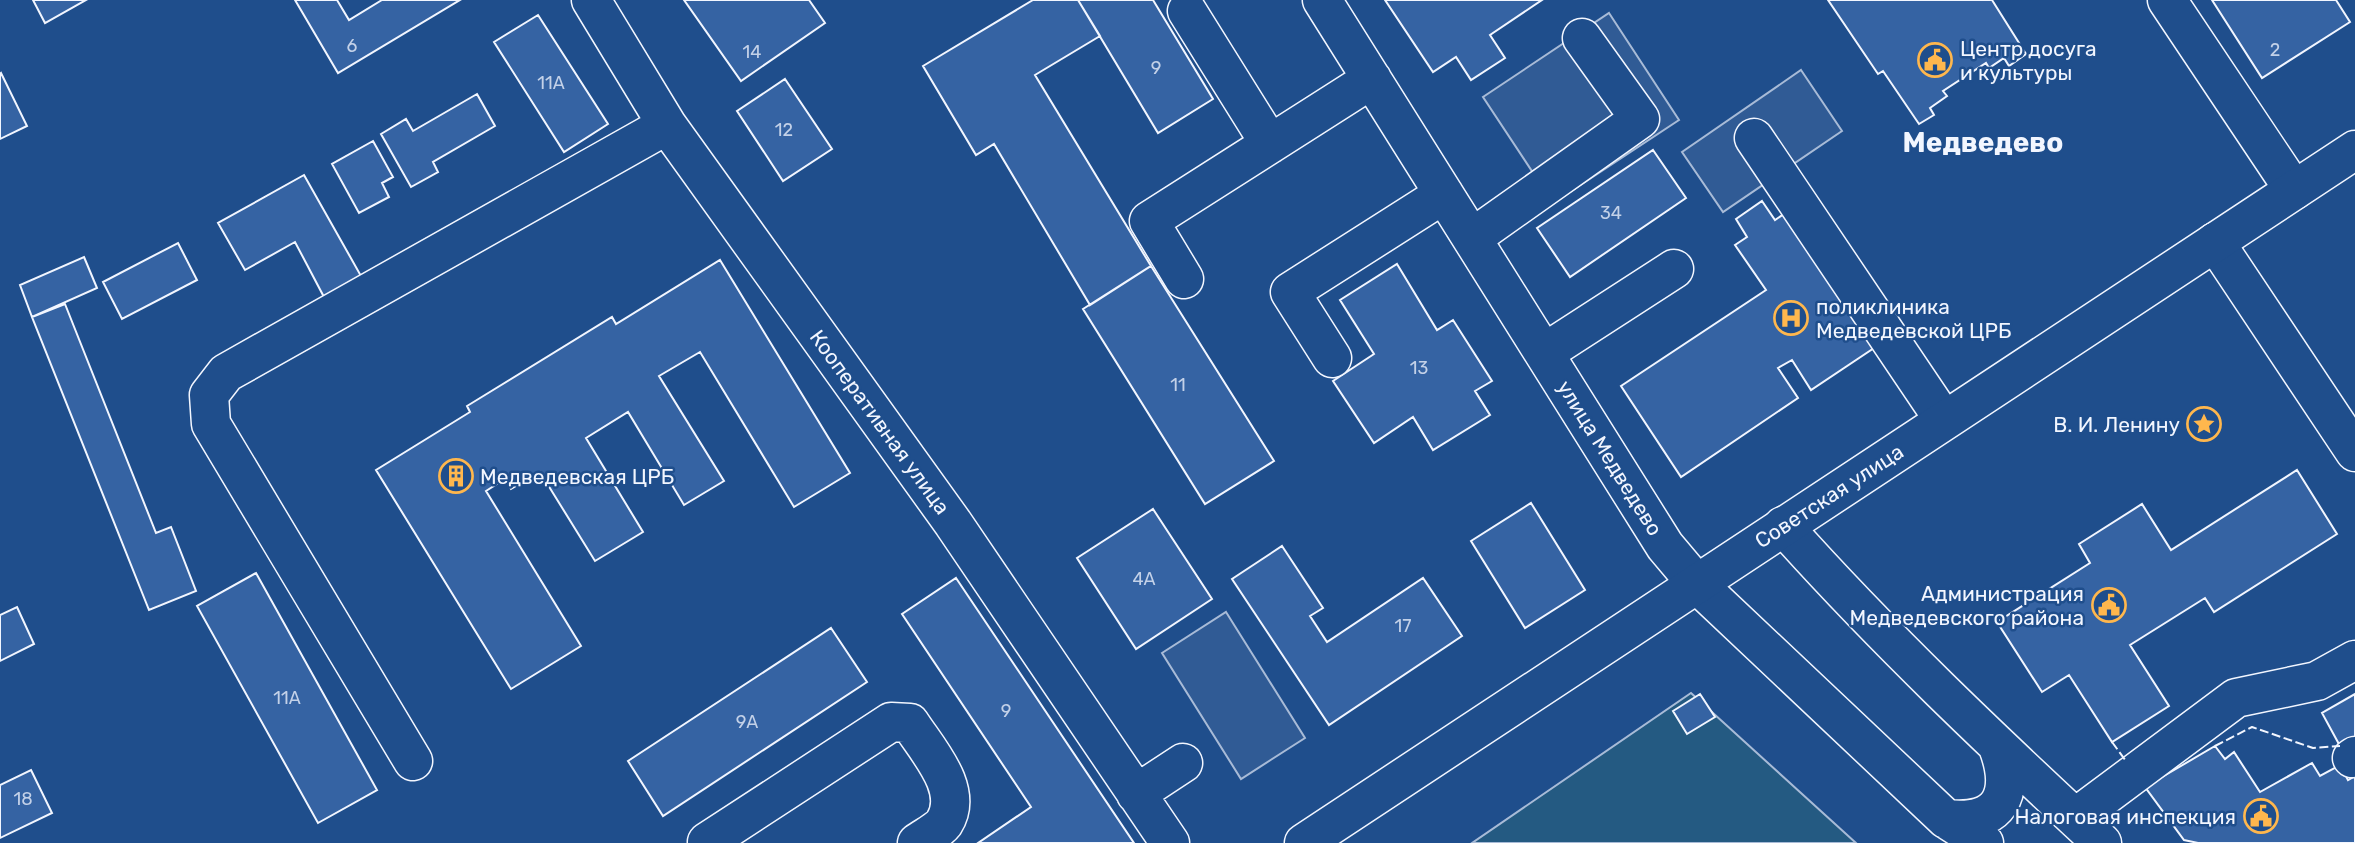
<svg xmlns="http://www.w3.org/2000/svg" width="2355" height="843" font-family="Rubik,sans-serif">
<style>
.green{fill:#245a82;stroke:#a8bbd7;stroke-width:2}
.parking{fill:#305b95;stroke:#a8bbd7;stroke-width:2}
.building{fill:#3563a3;stroke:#f2f6ff;stroke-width:2}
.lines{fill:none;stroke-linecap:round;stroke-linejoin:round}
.minor-casing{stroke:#f2f6ff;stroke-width:41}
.major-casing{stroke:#f2f6ff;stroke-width:41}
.minor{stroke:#1f4e8c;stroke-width:38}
.major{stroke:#1f4e8c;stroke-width:38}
.fence{stroke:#f2f6ff;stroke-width:2;stroke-dasharray:9 3.5;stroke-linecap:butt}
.labels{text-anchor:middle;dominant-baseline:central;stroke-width:5;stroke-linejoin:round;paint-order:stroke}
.number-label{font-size:18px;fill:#c3d1e8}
.poi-label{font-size:21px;fill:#f2f6ff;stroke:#1f4e8c;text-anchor:start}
.street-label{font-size:21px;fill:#f2f6ff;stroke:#1f4e8c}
.district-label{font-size:28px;font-weight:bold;fill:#f2f6ff;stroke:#1f4e8c}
</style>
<rect width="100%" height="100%" fill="#1f4e8c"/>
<path class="green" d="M1691 693 1856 843H1472Z"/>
<path class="parking" d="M1609 13 1679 120 1553 203 1483 97Z
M1801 70 1842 131 1723 212 1682 152Z
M1226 612 1305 738 1241 779 1162 653Z"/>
<path class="building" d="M33 0H86L45 23Z
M295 0H337L349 20 382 0H460L338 73Z
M684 0H809L825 23 741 81Z
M1033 0H1078L1100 36 1035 75 1151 266 1090 305 994 144 976 155 923 66Z
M1078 0H1153L1213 99 1158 133Z
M1385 0H1542L1490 35 1505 58 1471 80 1456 57 1433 72Z
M1828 0H1992L2026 54 2009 66 2004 58 1989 68 1986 63 1943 91 1947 96 1930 108 1934 115 1919 124 1883 71 1878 74Z
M2212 0H2336L2350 22 2262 78Z
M538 15 608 124 564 152 494 42Z
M1 73 27 126 0 139V74Z
M785 79 832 149 783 181 737 111Z
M477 94 495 126 433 162 438 172 411 187 381 134 406 119 413 131Z
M373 141 393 177 382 183 389 197 359 213 332 164Z
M1653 150 1686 198 1570 277 1537 228Z
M304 175 361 276 324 297 295 242 245 270 218 223Z
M1762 201 1775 220 1787 212 1877 346 1811 390 1792 360 1778 368 1798 398 1681 477 1621 386 1766 290 1735 245 1747 237 1736 219Z
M178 243 197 280 122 319 103 282Z
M84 257 97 288 32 317 20 285Z
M720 260 850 473 794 507 700 352 659 376 724 481 684 505 628 412 586 438 643 532 595 561 540 472 511 489 505 479 486 491 581 646 511 689 376 470 470 412 467 406 612 317 616 324Z
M1397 264 1437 330 1453 320 1492 381 1475 391 1490 415 1433 450 1413 417 1374 443 1333 381 1374 354 1340 300Z
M1151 266 1274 461 1205 504 1083 309Z
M65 304 156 533 171 527 196 591 149 610 32 317Z
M2297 470 2337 534 2214 612 2205 598 2130 645 2169 706 2112 742 2069 675 2042 692 1997 622 2090 563 2079 544 2142 504 2171 550Z
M1531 503 1585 590 1525 628 1471 541Z
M1153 509 1212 599 1136 649 1077 558Z
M1282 546 1323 608 1310 616 1327 642 1423 578 1462 636 1329 725 1232 579Z
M256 573 377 790 318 823 197 606Z
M956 578 1134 843H978L1031 807 902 614Z
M17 607 34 644 0 661V615Z
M831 628 867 682 663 816 628 761Z
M1700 694 1715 717 1687 734 1673 711Z
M2355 694V737L2340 746 2322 713Z
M2215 746 2225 759 2234 752 2260 792 2312 763 2320 776 2340 765 2348 780 2355 776V843H2198L2184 840 2145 787Z
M31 770 52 813 0 838V785Z"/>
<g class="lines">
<g class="minor-casing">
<path id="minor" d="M591 0 667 125 953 523 1170 843
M1322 0 1665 546 1697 584 1946 819 1984 843
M2167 0 2294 190
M1187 11 1270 144
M1754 138 1944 420
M1472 238 1640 119 1582 38
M2215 242 2355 452
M1184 279 1149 221 1372 79
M1544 353 1674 269
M1332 358 1290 292 1444 194
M1783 526C1883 638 1992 741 2102 843
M2352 758 2355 756
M413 761 211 424 209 395 226 373 667 125
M1136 794 1183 763
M2075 818 2236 698 2317 681 2355 660
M1946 819C2000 825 2016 795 1998 747
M707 842 891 722 910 723C928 751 965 790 944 823 938 831 925 837 917 843"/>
</g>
<g class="major-casing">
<path id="major" d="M1304 843 2355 150"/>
</g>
<use href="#minor" class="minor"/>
<use href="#major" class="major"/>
<path class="fence" d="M2112 742 2126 761
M2215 746 2252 727 2313 748 2340 746"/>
</g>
<defs>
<g id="civic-ring" transform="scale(1.75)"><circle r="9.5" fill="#1f4e8c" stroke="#ffb74d" stroke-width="1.5"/><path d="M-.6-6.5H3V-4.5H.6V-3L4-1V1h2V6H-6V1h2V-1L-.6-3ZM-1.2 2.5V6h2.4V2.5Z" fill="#ffb74d"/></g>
<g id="hospital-ring" transform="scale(1.75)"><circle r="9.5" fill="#1f4e8c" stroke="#ffb74d" stroke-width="1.5"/><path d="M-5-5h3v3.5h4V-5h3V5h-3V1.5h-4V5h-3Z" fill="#ffb74d"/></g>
<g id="sight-ring" transform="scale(1.75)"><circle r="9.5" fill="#1f4e8c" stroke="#ffb74d" stroke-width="1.5"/><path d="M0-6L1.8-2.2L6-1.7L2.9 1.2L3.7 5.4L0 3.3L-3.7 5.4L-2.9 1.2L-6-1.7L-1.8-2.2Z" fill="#ffb74d"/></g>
<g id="building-ring" transform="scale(1.75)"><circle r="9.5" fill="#1f4e8c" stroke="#ffb74d" stroke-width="1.5"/><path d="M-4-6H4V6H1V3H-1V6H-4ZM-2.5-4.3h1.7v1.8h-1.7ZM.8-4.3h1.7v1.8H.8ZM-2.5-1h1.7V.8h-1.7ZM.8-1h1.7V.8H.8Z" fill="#ffb74d"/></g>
</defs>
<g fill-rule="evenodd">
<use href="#civic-ring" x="1935" y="60"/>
<use href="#hospital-ring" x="1791" y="318"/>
<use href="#sight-ring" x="2204" y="424"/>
<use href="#building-ring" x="456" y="476"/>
<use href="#civic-ring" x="2109" y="605"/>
<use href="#civic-ring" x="2261" y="816"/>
</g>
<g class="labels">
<g class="number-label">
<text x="352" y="46">6</text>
<text x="2275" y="50">2</text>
<text x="752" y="52">14</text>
<text x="1156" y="68">9</text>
<text x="551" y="83">11А</text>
<text x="784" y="130">12</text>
<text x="1611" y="213">34</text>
<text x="1419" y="368">13</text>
<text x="1178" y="385">11</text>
<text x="1144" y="579">4А</text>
<text x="1403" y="626">17</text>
<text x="287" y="698">11А</text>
<text x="1006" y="711">9</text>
<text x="747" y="722">9А</text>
<text x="23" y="799">18</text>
</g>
<g class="poi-label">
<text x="1960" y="48">Центр досуга<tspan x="1960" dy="24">и культуры</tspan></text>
<text x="1816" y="306">поликлиника<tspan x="1816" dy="24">Медведевской ЦРБ</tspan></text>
<text x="2180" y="424" text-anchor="end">В. И. Ленину</text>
<text x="480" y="476">Медведевская ЦРБ</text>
<text x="2084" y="593" text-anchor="end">Администрация<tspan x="2084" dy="24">Медведевского района</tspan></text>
<text x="2236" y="816" text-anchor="end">Налоговая инспекция</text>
</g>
<g class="street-label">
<text transform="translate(880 422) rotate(54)">Кооперативная улица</text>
<text transform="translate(1610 458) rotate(58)">улица Медведево</text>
<text transform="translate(1829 496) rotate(-33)">Советская улица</text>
</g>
<g class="district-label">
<text x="1983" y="142">Медведево</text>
</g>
</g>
</svg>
